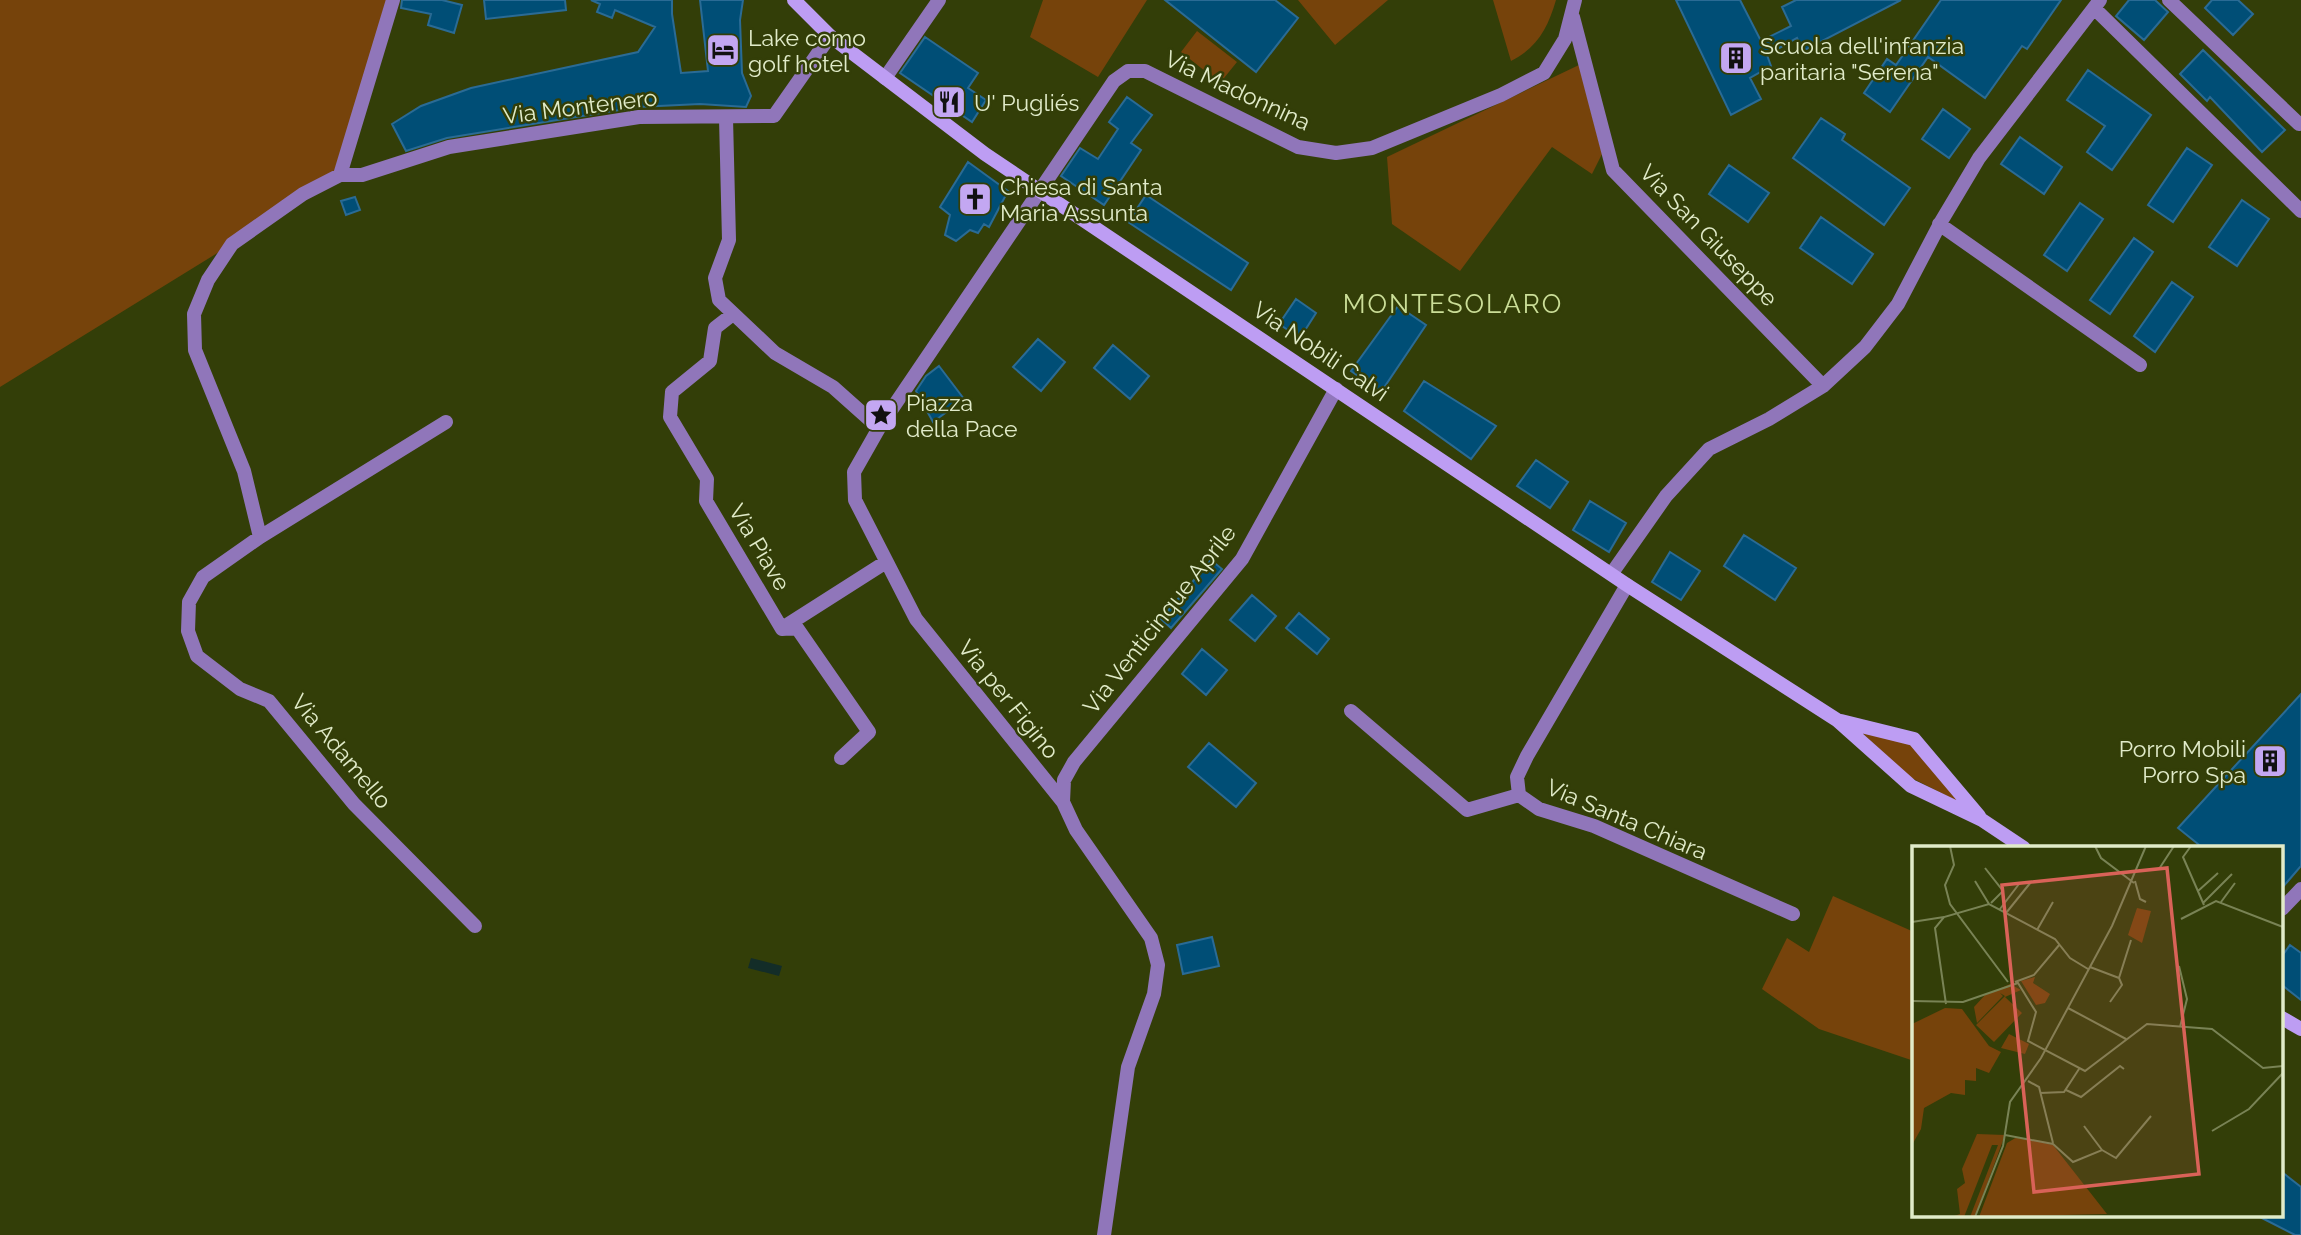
<svg xmlns="http://www.w3.org/2000/svg" width="2301" height="1235" font-family="Raleway,sans-serif">
<style>
.green{fill:#76430b}
.water{fill:#132d28}
.building{fill:#004e76;stroke:#2a6b95;stroke-width:2}
.lines{fill:none;stroke-linecap:round;stroke-linejoin:round}
.minor{stroke:#9076ba;stroke-width:14}
.secondary{stroke:#bd9df3;stroke-width:14}
.labels{text-anchor:middle;dominant-baseline:central;stroke-width:5;stroke-linejoin:round;paint-order:stroke}
.poi-label{font-size:23px;fill:#e1ebc9;stroke:#333e08;text-anchor:start}
.street-label{font-size:23px;fill:#e1ebc9;stroke:#333e08}
.quarter-label{font-size:26px;letter-spacing:2px;fill:#cbde98;stroke:#333e08}
.inset-road{fill:none;stroke:#798355;stroke-width:2}
.view{fill:#d96258;fill-opacity:0.15;stroke:#d96258;stroke-width:3.5}
.inset-edge{fill:none;stroke:#e1ebc9;stroke-width:3.5}
</style>
<rect width="100%" height="100%" fill="#333e08"/>
<path class="green" d="M0 0H390L332 178 232 244 0 387Z
M1043 0H1147L1098 77 1030 37Z
M1298 0H1388L1335 45Z
M1493 0H1556C1548 28 1537 48 1511 61Z
M1197 31 1237 62 1220 83 1181 52Z
M1579 65 1602 154 1592 174 1552 147 1460 271 1392 224 1387 157Z
M1860 731 1910 743 1959 802 1910 777Z
M1833 896 1914 932V1061L1819 1029 1762 989 1787 938 1809 952Z"/>
<path class="water" d="M751 958 782 966 779 976 748 968Z"/>
<path class="building" d="M402 0H442L462 5 454 33 428 25 431 14 401 8Z
M484 0H565L566 10 486 19Z
M591 0H672V14L681 73 708 71 700 0H743L740 20 742 73 751 96 746 107 700 104 638 107 447 138 406 151 392 124 421 106 471 88 638 52 655 27 615 10 612 18 597 12 600 4Z
M1165 0H1275L1298 18 1256 72Z
M1676 0H1740L1761 41 1791 26 1782 7 1796 0H1901L1803 51 1797 38 1767 55 1771 66 1750 78 1761 99 1731 115Z
M1941 0H2061L2027 49 2022 46 1985 98 1928 57 1890 112 1864 93 1887 59 1896 65Z
M2129 0H2155L2168 12 2144 40 2116 16Z
M2212 0H2238L2253 14 2233 35 2205 8Z
M925 37 978 73 968 88 986 100 972 122 900 73Z
M2203 50 2285 130 2262 152 2210 97 2207 101 2180 74Z
M2088 70 2151 115 2112 170 2087 152 2105 126 2067 100Z
M1127 97 1152 115 1131 143 1141 150 1104 205 1061 176 1080 148 1098 159 1118 129 1109 122Z
M1943 109 1970 129 1949 158 1922 139Z
M1821 118 1845 134 1842 140 1910 188 1884 225 1793 158Z
M2020 137 2062 167 2044 194 2001 164Z
M2187 148 2212 165 2173 222 2148 205Z
M968 162 1008 191 989 227 984 224 978 233 970 230 956 241 945 235 950 215 940 207Z
M1729 165 1769 193 1748 222 1709 194Z
M1146 195 1248 263 1231 290 1128 222Z
M355 197 360 210 346 215 341 201Z
M2242 200 2269 219 2237 266 2209 247Z
M2080 203 2103 219 2067 271 2044 255Z
M1821 217 1873 254 1852 284 1800 248Z
M2134 238 2153 252 2110 314 2090 300Z
M2172 282 2193 297 2155 352 2134 336Z
M1296 299 1316 313 1300 338 1279 324Z
M1398 306 1426 325 1381 392 1351 371Z
M1038 339 1065 362 1041 391 1013 367Z
M1113 345 1149 376 1130 399 1094 368Z
M939 366 964 399 933 422 916 391 926 376Z
M1424 381 1496 426 1471 459 1404 411Z
M1536 460 1568 482 1550 508 1517 486Z
M1590 501 1626 523 1609 552 1573 530Z
M1744 535 1796 568 1775 600 1724 566Z
M1670 552 1700 571 1681 600 1652 582Z
M1211 560 1222 569 1171 628 1161 619Z
M1252 595 1276 616 1255 641 1230 620Z
M1299 613 1329 639 1317 654 1286 628Z
M1202 649 1227 670 1206 695 1182 674Z
M2301 694V866L2282 888V848H2203L2178 828Z
M1209 743 1256 783 1236 807 1188 767Z
M1212 937 1219 966 1183 974 1177 945Z
M2290 945 2301 953V1000L2282 985V956Z
M2282 1172 2301 1187V1235H2295L2258 1216H2282Z"/>
<g class="lines">
<path class="minor" d="M393 0 340 175 303 194 232 244 208 280 194 314 195 350 244 471 260 537 203 577 189 602 188 631 197 656 240 689 269 701 354 804 475 926
M2169 0 2299 124
M2094 8 2301 211
M1573 17 1613 170 1823 386
M885 78 939 0
M726 118 729 240 715 278 719 300 775 353 833 387 879 428
M340 175H362L449 147 639 117 774 116 830 36
M1939 224 2140 365
M733 314 715 328 710 361 672 392 670 417 707 479 706 501 782 629 797 628 869 732 841 758
M260 537 446 422
M1612 573 1666 496 1709 449 1769 419 1823 386 1865 347 1898 304 1942 220 1979 158 2100 0
M784 627 886 562
M1351 711 1467 810 1519 795
M1519 795 1539 809 1594 826 1793 914
M1519 795 1517 777 1527 756 1627 585
M1063 802 1064 780 1074 762 1242 559 1336 389
M2282 909 2301 889
M1104 1235 1128 1067 1154 994 1158 965 1151 938 1076 830 1063 802 916 619 855 500 854 472 879 428 1114 81 1128 71H1145L1298 147 1336 153 1372 148 1501 95 1544 73 1565 39 1575 0"/>
<path class="secondary" d="M794 0 830 36 985 154 1627 585 1837 720 1911 786 1982 820 2024 848
M1841 721 1914 739 1979 816
M2282 1018 2301 1029"/>
</g>
<defs>
<g id="hotel-square" transform="scale(1.75)"><rect x="-9" y="-9" width="18" height="18" rx="4" fill="#c3a7f2" stroke="#333e08"/><path d="M-6-4.5h1.5V1H6V5H4.5V3h-9V5H-6ZM-4 0a1.8 1.8 0 1 1 3.6 0ZM.5 0V-2.5h3Q6-2.5 6 0Z" fill="#111"/></g>
<g id="building-square" transform="scale(1.75)"><rect x="-9" y="-9" width="18" height="18" rx="4" fill="#c3a7f2" stroke="#333e08"/><path d="M-4-6H4V6H1V3H-1V6H-4ZM-2.5-4.3h1.7v1.8h-1.7ZM.8-4.3h1.7v1.8H.8ZM-2.5-1h1.7V.8h-1.7ZM.8-1h1.7V.8H.8Z" fill="#111"/></g>
<g id="restaurant-square" transform="scale(1.75)"><rect x="-9" y="-9" width="18" height="18" rx="4" fill="#c3a7f2" stroke="#333e08"/><path d="M-5-6h1v4h1v-4h1v4h1v-4h1v5L-1.5 .5V6h-2V.5L-5-1ZM5-6V6H3V1.5H1.5Q1.5-4 5-6Z" fill="#111"/></g>
<g id="church-square" transform="scale(1.75)"><rect x="-9" y="-9" width="18" height="18" rx="4" fill="#c3a7f2" stroke="#333e08"/><path d="M-1.2-6h2.4v3.5h3.3v2.4h-3.3V6h-2.4V-.1h-3.3v-2.4h3.3Z" fill="#111"/></g>
<g id="sight-square" transform="scale(1.75)"><rect x="-9" y="-9" width="18" height="18" rx="4" fill="#c3a7f2" stroke="#333e08"/><path d="M0-6L1.8-2.2L6-1.7L2.9 1.2L3.7 5.4L0 3.3L-3.7 5.4L-2.9 1.2L-6-1.7L-1.8-2.2Z" fill="#111"/></g>
</defs>
<g fill-rule="evenodd">
<use href="#hotel-square" x="723" y="50"/>
<use href="#building-square" x="1736" y="58"/>
<use href="#restaurant-square" x="949" y="102"/>
<use href="#church-square" x="975" y="199"/>
<use href="#sight-square" x="881" y="415"/>
<use href="#building-square" x="2270" y="761"/>
</g>
<g class="labels">
<g class="poi-label">
<text x="748" y="37">Lake como<tspan x="748" dy="26">golf hotel</tspan></text>
<text x="1760" y="45">Scuola dell'infanzia<tspan x="1760" dy="26">paritaria "Serena"</tspan></text>
<text x="974" y="102">U' Pugliés</text>
<text x="1000" y="186">Chiesa di Santa<tspan x="1000" dy="26">Maria Assunta</tspan></text>
<text x="906" y="402">Piazza<tspan x="906" dy="26">della Pace</tspan></text>
<text x="2246" y="748" text-anchor="end">Porro Mobili<tspan x="2246" dy="26">Porro Spa</tspan></text>
</g>
<g class="street-label">
<text transform="translate(1238 90) rotate(25)">Via Madonnina</text>
<text transform="translate(580 106) rotate(-7)">Via Montenero</text>
<text transform="translate(1709 235) rotate(46)">Via San Giuseppe</text>
<text transform="translate(1321 351) rotate(34)">Via Nobili Calvi</text>
<text transform="translate(760 547) rotate(59)">Via Piave</text>
<text transform="translate(1159 619) rotate(-52)">Via Venticinque Aprile</text>
<text transform="translate(1009 699) rotate(51)">Via per Figino</text>
<text transform="translate(342 751) rotate(50)">Via Adamello</text>
<text transform="translate(1627 819) rotate(23)">Via Santa Chiara</text>
</g>
<g class="quarter-label">
<text x="1453" y="304">MONTESOLARO</text>
</g>
</g>
<g transform="translate(1912 846)">
<rect width="371" height="371" fill="#333e08"/>
<path d="M225 62 239 65 230 97 216 89ZM123 131 121 137 138 148 133 157 124 159 109 135ZM98 138 109 144 93 151 110 167 82 196 64 179 93 150 88 147 91 150 65 177 62 161 73 149ZM33 162 50 163 77 200 89 206 77 227 64 222V235L53 234V249L39 247 12 262 9 283 0 299V178ZM97 188 117 198 113 208 89 202ZM65 288 93 289 63 371H58L86 299H80L52 371H39L48 368 45 343 53 337 50 323ZM105 291 141 299 195 368 67 371 95 297Z" fill="#76430b"/>
<path class="inset-road" d="M38 0 42 19 33 39 38 58 96 136M183 0 189 12 222 37M279 0 271 11 292 59M73 22 91 45 79 57M247 23 262 0M63 35 77 58M223 35 228 53 234 56M286 45 306 27M309 56 323 37M291 57 320 28M88 63 107 38M94 67 119 36M269 73 304 55 371 81M0 76 32 71M125 84 141 56M267 120 275 153 268 181M178 121 207 132M103 136 122 129 148 98M0 155 51 156 106 137 124 166 116 195 173 225 235 178 300 183 351 222 371 220M198 156 210 139 207 132 219 94M34 158 23 82 32 71 77 58 143 93 158 112 176 123M156 162 214 193M116 235 127 241 141 297M154 244 169 251 208 220 212 223M128 247 152 246 167 223M172 280 190 304M300 285 337 263 371 227M93 289 141 298 161 316 190 304 204 312 239 270M63 371 91 300 98 256 129 212 200 80 234 0"/>
<path class="view" d="M255 22 287 328 122 346 90 39Z"/>
<rect width="371" height="371" class="inset-edge"/>
</g>
</svg>
